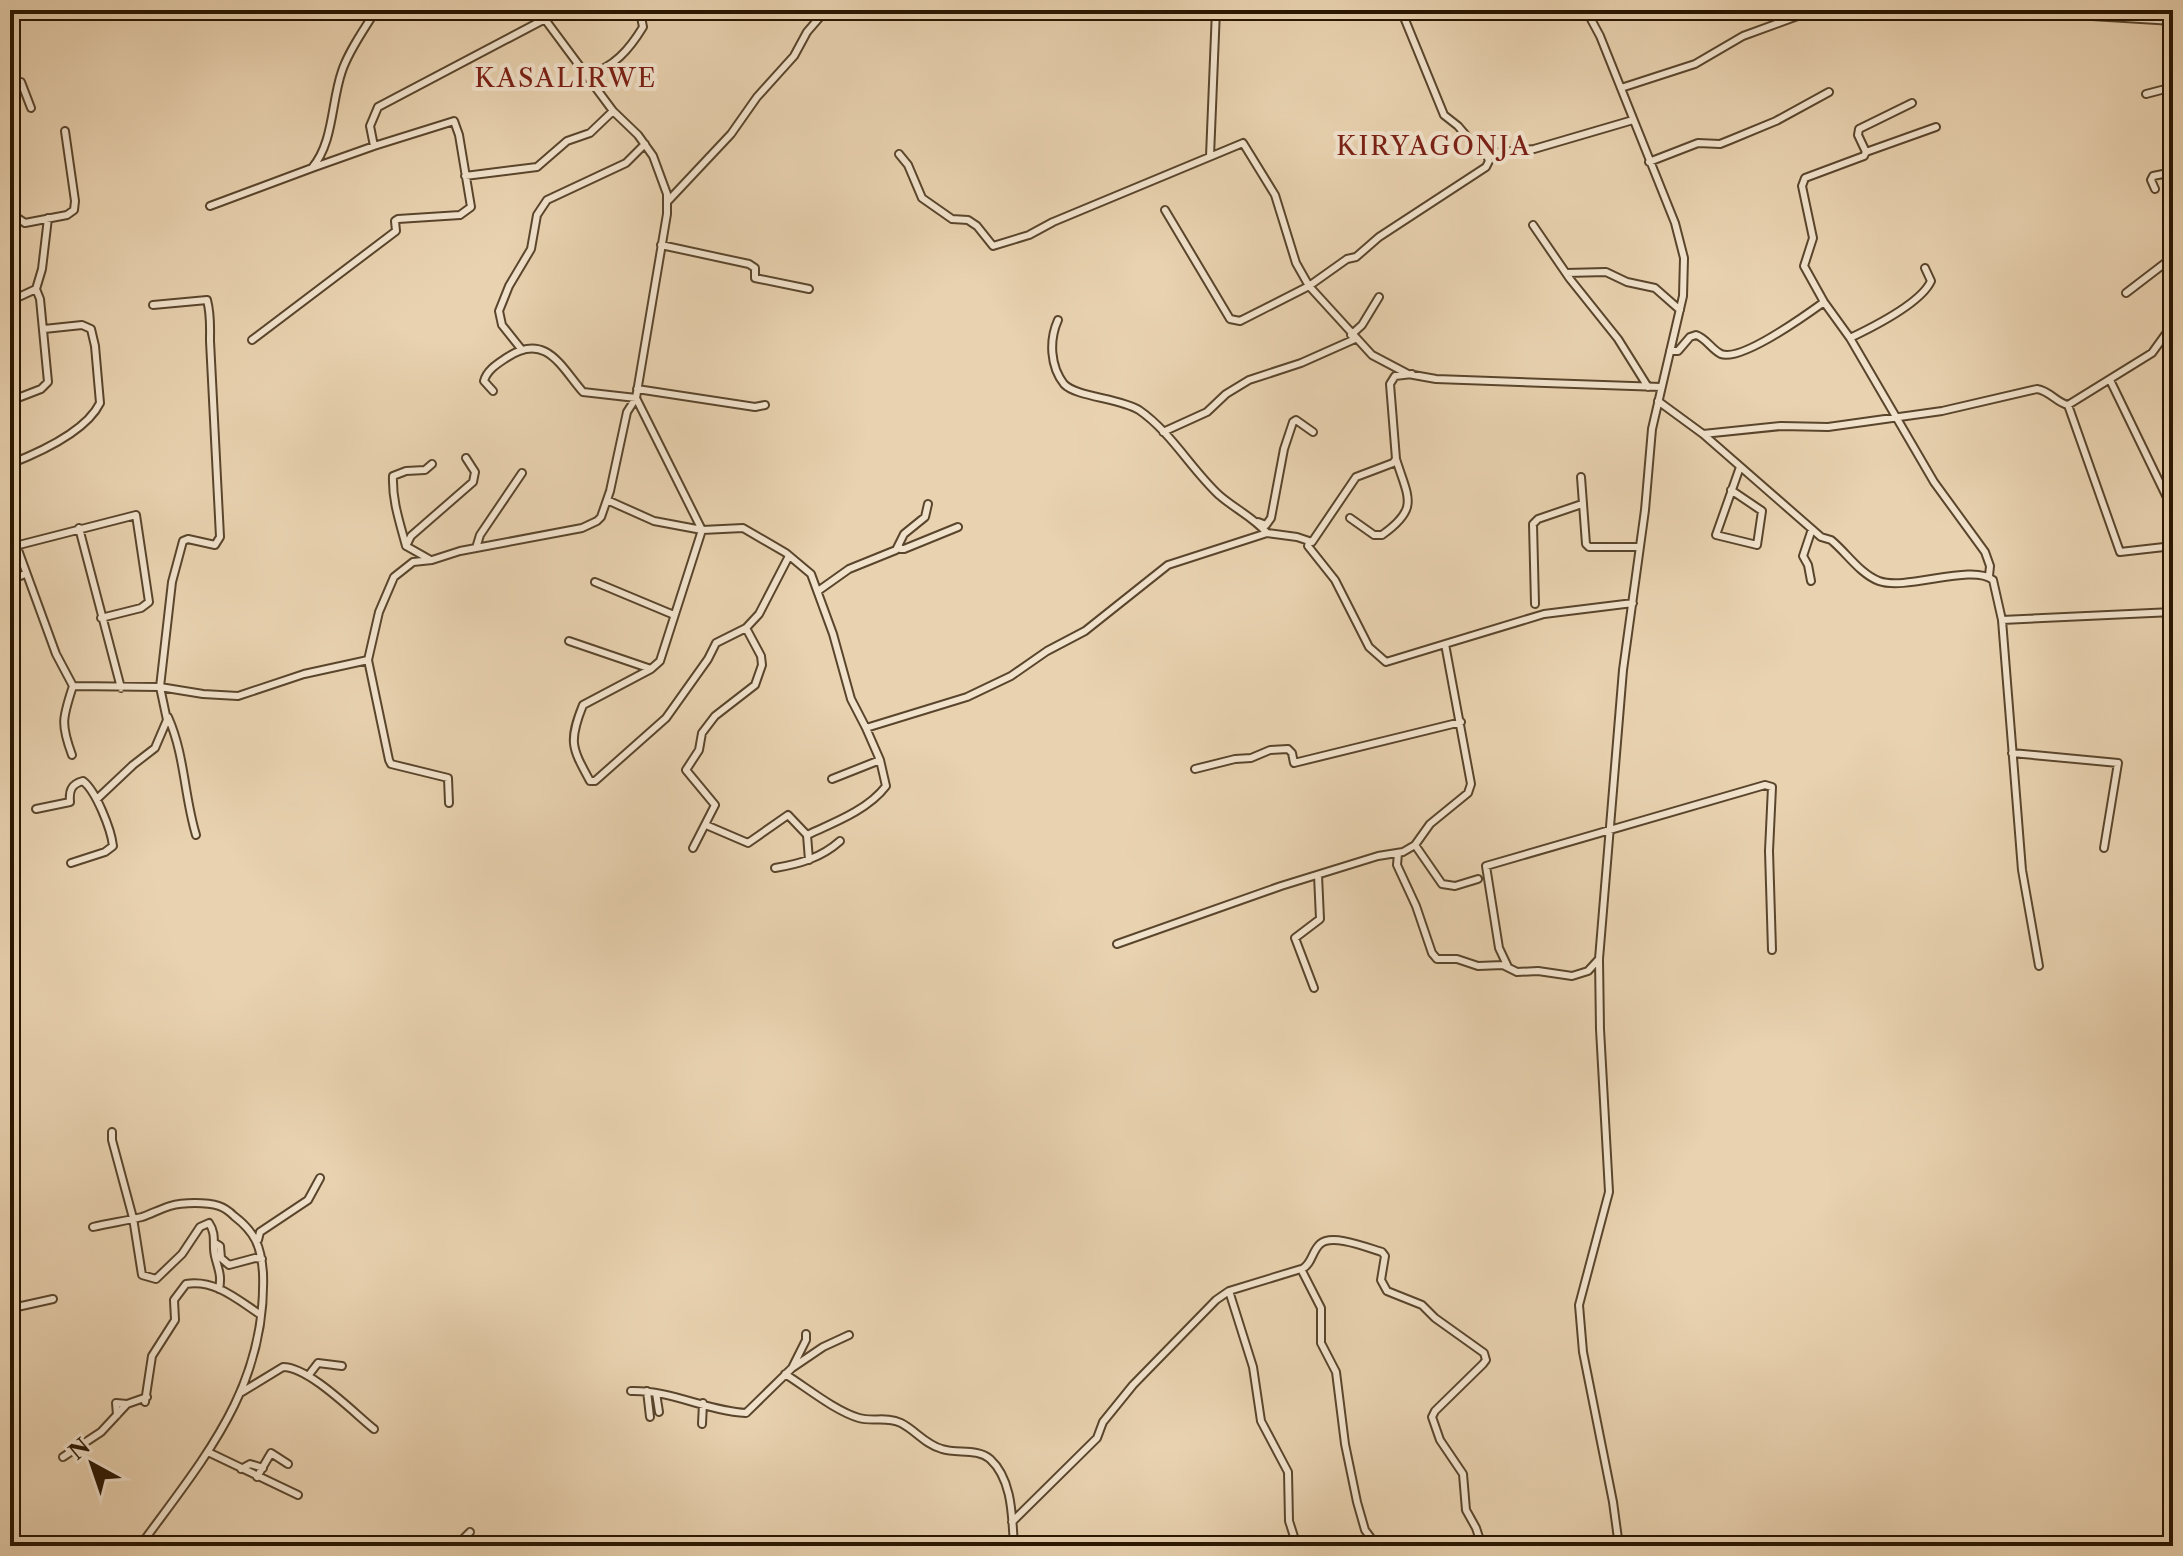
<svg xmlns="http://www.w3.org/2000/svg" width="2183" height="1556" font-family="'Libre Caslon Text',serif">
<style>
.lines{fill:none;stroke-linecap:round;stroke-linejoin:round}
.minor-casing{stroke:#59452c;stroke-width:10}
.minor{stroke:#f1e2cc;stroke-width:6}
.labels{text-anchor:middle;dominant-baseline:central;stroke-width:8;stroke-linejoin:round;paint-order:stroke}
.quarter-label{font-size:26px;letter-spacing:2px;fill:#7a1f14;stroke:#f1e2cc}
</style>
<rect width="100%" height="100%" fill="#e9d2b0"/>
<filter id="stains"><feTurbulence type="fractalNoise" baseFrequency=".0025" numOctaves="4"/><feColorMatrix values="0 0 0 0 .2 0 0 0 0 .09 0 0 0 0 .02 0 0 0 .5 -.17"/></filter>
<radialGradient id="worn" r=".72"><stop offset=".6" stop-color="#630" stop-opacity="0"/><stop offset="1" stop-color="#630" stop-opacity=".3"/></radialGradient>
<g class="lines">
<g class="minor-casing">
<path id="minor" d="M1401 10 1444 115 1458 126 1482 154 1534 149 1633 120
M1586 10 1600 36 1675 223 1684 258 1683 296 1652 429 1645 510 1623 670 1599 959 1600 1029 1609 1192 1579 1305 1583 1352 1613 1502 1619 1546
M141 15 144 10
M2092 16 2173 21
M588 75C614 67 629 50 643 27L640 12
M10 79 21 82 31 108
M1621 88 1695 64 1743 36 1814 10
M2146 94 2173 87
M1912 103 1859 129 1858 135 1866 152 1864 156 1805 178 1802 186 1813 238 1804 266 1824 302 1850 338C1871 328 1921 303 1931 281L1925 268
M374 146 370 126 378 107 545 19
M1866 152 1936 127
M899 154 908 165 922 198 952 219 968 220 977 226 993 246 1029 235 1053 222 1243 143 1275 195 1296 263 1309 286 1372 355 1408 374 1436 379 1661 387
M1210 156 1216 10
M1649 162 1698 143 1720 144 1730 140 1776 121 1829 92
M465 176 537 167 567 141 590 133 613 111
M2155 189 2151 180 2153 176 2173 172
M10 197C14 209 20 222 10 233
M668 201 731 134 757 97 794 56 807 32 826 10
M210 206 312 168C334 142 331 102 342 71 349 50 364 30 376 10
M1165 210 1230 319 1240 321 1309 286 1347 259 1356 257 1379 237 1486 167 1489 161 1486 153
M16 217 25 223 67 215 74 210 75 201 65 131
M1533 225 1570 279 1618 339 1648 387
M661 245 749 264 755 268V278L809 289
M1566 273 1606 272 1627 282 1655 288 1680 310
M2126 293 2173 257
M10 301 36 289
M1058 320C1049 340 1050 366 1064 384 1076 397 1120 398 1139 410 1171 432 1191 469 1219 495 1235 509 1253 517 1267 533
M1351 335 1362 325 1379 297
M1850 338 1934 482 1985 552 1990 566 1989 576
M252 340 396 231 395 221 398 219 460 215 471 207 459 135 454 121 374 146 312 168
M522 350 502 325 499 311 509 286 531 249 537 215 547 200 626 163 645 144
M1670 351H1678L1690 337 1696 335C1706 338 1711 349 1721 354 1741 362 1806 315 1824 302
M2110 380 2173 510
M637 389 755 407 765 405
M493 391 484 381C487 370 497 364 506 358 546 331 561 367 583 392L636 398 702 530 743 528 786 553 811 574 833 634 851 699 866 728 967 697 1011 676 1047 651 1085 631 1168 565 1267 533 1297 537 1312 542 1356 477 1393 463 1396 459 1390 384 1395 376 1412 374
M10 401 41 389 48 382 40 299 36 289 42 269 48 218
M1658 401 1703 434 1781 426 1828 427 1942 411 2037 389C2050 391 2057 403 2068 405L2152 353 2173 324
M2068 405 2120 552 2173 546
M1163 432 1207 412 1226 394 1249 380 1301 363 1355 339
M1703 434 1821 537 1831 540C1846 552 1860 574 1879 581 1907 591 1972 563 1993 580L2002 620 2022 870 2039 966
M10 464C38 453 86 432 100 403L95 346 91 329 82 325 44 329
M1581 477 1586 544 1589 547H1639
M1731 490 1762 511 1757 545 1716 535 1740 467
M607 500 654 521 702 530 660 661 651 669 583 705C568 742 572 748 590 781H595L666 718 708 659 716 643 746 628
M1350 518 1374 535H1382C1420 508 1408 498 1396 459
M1258 522 1266 525 1271 518 1284 449 1293 422 1296 420 1313 432
M10 528 56 654 73 686C63 717 60 723 72 755
M79 528 121 688
M1309 542 1308 546 1335 580 1369 647 1386 662 1445 644
M15 546 136 515 149 602 141 608 101 618
M406 546 411 536 473 482 475 472 466 458
M899 546 900 549H904L958 527
M476 548 480 535 522 473
M429 559 406 546C400 523 392 501 393 476L406 471 425 470 432 464
M10 580 25 574
M1811 581 1808 565 1803 556 1812 529
M595 582 674 615
M818 591 849 569 896 550 904 534 925 517 928 504
M1535 604 1533 524 1538 519 1582 504
M2002 620 2173 612
M569 641 651 669
M73 686 160 687 203 694 238 696 304 674 368 660
M168 717C185 755 184 796 196 835
M2012 753 2118 763 2104 848
M1195 769 1235 759 1251 758 1270 750 1288 749 1292 753 1294 763 1461 722
M832 779 880 760
M97 799 133 765 155 748 167 720 160 687 172 582 183 541 188 539 215 545 220 537 210 341C210 326 211 315 207 300L153 305
M449 803 448 778 391 764 389 760 368 660 379 612 394 577 413 562 432 560 460 551 582 528 597 521 601 517 610 491 627 412 636 398 667 214V194L653 156 638 135 613 111 538 10
M36 809 70 802C69 791 71 784 83 781 96 791 111 829 113 846L105 852 71 863
M706 825 748 843 788 815 807 835
M1415 845 1442 884 1455 886 1478 879
M693 848 715 805 686 770 699 750 702 733 715 716 755 685 762 665 761 656 746 628 759 614 789 556
M1398 853 1397 865 1416 906 1432 953 1437 959H1457L1478 966 1503 965 1517 972 1538 971 1572 976 1588 971 1599 959
M809 860 807 835C833 823 868 810 886 786L880 760 866 728
M775 868C799 864 821 858 840 841
M1117 944 1281 886 1378 856 1403 852 1415 845 1430 824 1468 793 1471 784 1445 644 1544 614 1633 603
M1508 967 1499 948 1486 866 1765 785 1772 787 1769 851 1772 950
M1314 988 1295 938 1320 919 1318 875
M112 1132V1140L133 1218 142 1275 156 1279 182 1254 200 1227 209 1223C217 1235 212 1244 215 1256 218 1269 222 1275 219 1289
M93 1227C109 1223 126 1221 142 1217 151 1214 160 1209 170 1206 183 1202 207 1202 219 1206 225 1208 230 1212 234 1216 255 1232 261 1246 263 1273 267 1388 203 1459 140 1546
M258 1240 260 1232 308 1200 320 1178
M215 1243 220 1246 221 1258 229 1265 255 1258 262 1259
M1302 1269C1312 1264 1312 1251 1320 1244 1332 1233 1368 1248 1382 1252L1385 1256 1381 1280 1387 1291 1422 1305 1435 1318 1484 1353 1486 1360 1483 1364 1435 1411 1432 1417 1440 1440 1463 1474 1466 1510 1476 1528 1482 1546
M1229 1291 1253 1367 1261 1421 1288 1472 1289 1521 1297 1546
M10 1357 14 1314 17 1307 53 1299
M792 1368 823 1347 849 1335
M785 1374C806 1387 835 1411 859 1418 873 1422 886 1416 901 1423 915 1430 926 1445 942 1449 957 1454 977 1448 990 1459 1013 1480 1012 1518 1014 1546
M308 1376 318 1363 342 1366
M631 1391C671 1390 707 1411 746 1413L792 1368 806 1340V1334
M647 1391 650 1417
M242 1392 283 1367C309 1367 353 1412 374 1429
M656 1393 659 1412
M145 1402 152 1356 175 1320 174 1300 186 1284C215 1279 238 1300 261 1315
M117 1415 116 1403 127 1404
M702 1424 703 1403
M208 1452 298 1495
M63 1457 101 1432 127 1404 147 1397
M241 1469 250 1464 263 1468
M257 1477 271 1453 288 1464
M1012 1522 1097 1438 1103 1422 1133 1385 1216 1300 1229 1291 1301 1269 1321 1308V1343L1336 1372 1345 1444 1357 1502 1365 1530 1377 1546
M456 1546 470 1532
M989 1546H1003"/>
</g>
<use href="#minor" class="minor"/>
</g>
<g class="labels">
<g class="quarter-label">
<text x="566" y="78">KASALIRWE</text>
<text x="1434" y="146">KIRYAGONJA</text>
</g>
</g>
<rect width="2183" height="1556" fill="none" stroke="#e9d2b0" stroke-width="40"/>
<rect x="12" y="12" width="2159" height="1532" fill="none" stroke="#291600" stroke-width="4"/>
<rect x="20" y="20" width="2143" height="1516" fill="none" stroke="#291600" stroke-width="2"/>
<g transform="translate(92 1464) rotate(320)" stroke="#f1e2cc" stroke-width="6" paint-order="stroke">
<path d="M0-6L14 30L0 20L-14 30Z" fill="#291600"/>
<text y="-12" font-size="22" font-weight="bold" text-anchor="middle" fill="#291600">N</text>
</g>
<rect width="100%" height="100%" filter="url(#stains)"/>
<rect width="100%" height="100%" fill="url(#worn)"/>
</svg>
